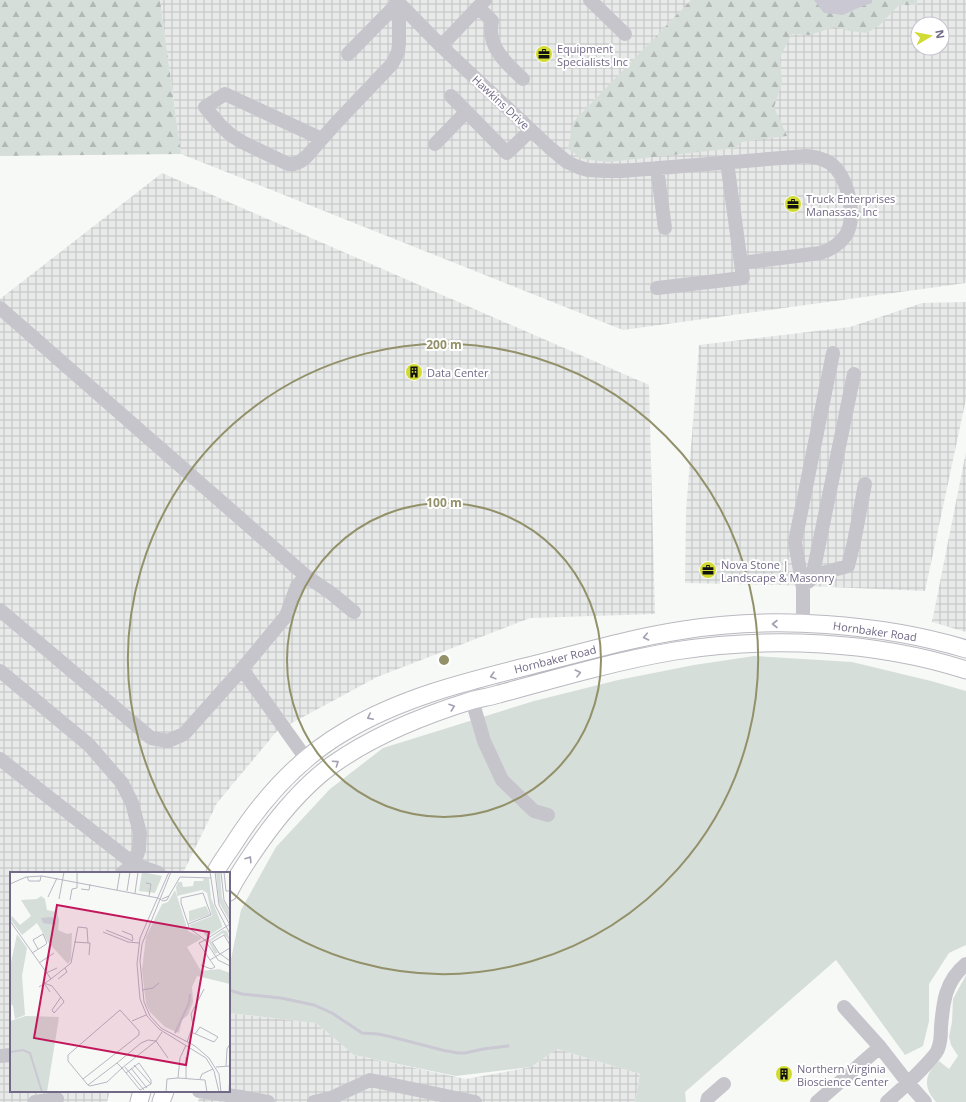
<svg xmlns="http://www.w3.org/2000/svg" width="966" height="1102" font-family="'Open Sans',sans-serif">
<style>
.industrial{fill:url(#industrial-grid);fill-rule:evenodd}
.green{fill:#d6deda}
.forest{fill:url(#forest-firs)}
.water{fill:#cac8d3}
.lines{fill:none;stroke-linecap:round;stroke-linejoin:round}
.stream{stroke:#cac8d3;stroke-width:3}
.major-casing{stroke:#bab8c0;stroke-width:19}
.minor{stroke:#c7c5cc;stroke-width:14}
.major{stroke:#fff;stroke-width:17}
.oneway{stroke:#a39eb0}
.ring{fill:none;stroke:#939169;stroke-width:2}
.labels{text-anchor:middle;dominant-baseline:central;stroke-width:4;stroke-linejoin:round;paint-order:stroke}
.poi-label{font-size:11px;fill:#716986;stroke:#fff;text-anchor:start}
.street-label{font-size:11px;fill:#716986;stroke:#fff}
.inset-river{fill:none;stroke:#cac8d3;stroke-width:2}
.inset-road{fill:none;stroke:#b9b6c3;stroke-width:1}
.view{fill:#c2185b;fill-opacity:0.15;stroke:#c2185b;stroke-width:2}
.inset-edge{fill:none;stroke:#716986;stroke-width:2}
.centre{fill:#939169;stroke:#fff;stroke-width:2}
.ring-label{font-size:12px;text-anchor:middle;font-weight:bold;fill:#939169;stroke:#fff;stroke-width:4;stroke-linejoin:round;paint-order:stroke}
</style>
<defs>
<pattern id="industrial-grid" width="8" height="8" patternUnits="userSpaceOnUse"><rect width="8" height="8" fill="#e8eaea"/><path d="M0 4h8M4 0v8" fill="none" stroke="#c0c2c3"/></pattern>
<pattern id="forest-firs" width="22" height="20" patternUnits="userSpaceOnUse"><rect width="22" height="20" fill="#d6deda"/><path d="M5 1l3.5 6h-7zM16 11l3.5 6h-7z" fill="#b2b8b6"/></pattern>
</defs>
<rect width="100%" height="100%" fill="#f7f9f7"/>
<path class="industrial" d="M160 0H966V283L623 330 181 154ZM918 24H942V48H918Z
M162 173 649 385 655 614 530 618 377 677 277 731 217 803 183 873H11V1091H110L107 1102H0V299Z
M966 302V399L925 591 781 585 685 583 686 511 699 345 850 327 922 303Z
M966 452V632L932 622Z
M229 1013 316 1023 354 1055 466 1079 531 1067 557 1049 640 1074 635 1102H198L201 1091H229Z"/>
<path class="green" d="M754 656 852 662 931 681 966 691V945L949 953 929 984V1021L923 1046 905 1055 836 960 685 1092 686 1102H635L640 1074 557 1049 531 1067 456 1076 354 1055 316 1023 229 1013V969L241 910 276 847 330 789 383 748 534 701 618 680 694 665Z
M966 975V1102H936C923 1088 924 1074 939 1061L949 1069 958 1056 951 1045 949 1037 952 1022 953 999Z"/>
<path class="forest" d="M0 0H160L181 154 0 156Z
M691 0H917V5H899L880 25 867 33 850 31 834 27 810 35 792 34 780 57 782 84 774 107 787 136 741 142 736 148 608 162 583 159 568 149 573 122Z"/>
<path class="water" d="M814 0H872V3L858 8 843 15 824 13Z"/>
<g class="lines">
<path class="stream" d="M229 990 242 994 281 998 314 1005 332 1013 362 1033 378 1034 392 1037 442 1050 458 1053H465L483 1049 508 1046"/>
<g class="major-casing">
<path id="major" d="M215 873C220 863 227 854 233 845 261 801 298 759 344 732 400 698 465 682 529 666 580 653 631 638 684 630 772 616 880 623 966 649
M229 892C234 881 241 871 248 860 271 825 298 790 332 765 374 735 422 716 470 701 480 698 489 697 499 694 557 678 616 661 675 651 768 636 876 641 966 670
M139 1102 142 1091
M161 1102 165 1091"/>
</g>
<path class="minor" d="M396 0 441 46
M485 0 441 46 550 148 567 162 578 167 588 170 605 171H622L806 156C815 157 822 158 830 163 847 175 856 212 848 231 843 242 831 250 820 253L741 263
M590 0 625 34
M478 7 492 21C486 46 507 64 523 79
M451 96 507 153 531 130
M322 139 225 94 205 107 221 126 231 135 242 142 288 164H294L301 161 307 156 336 123 392 64 398 52 399 43V2L348 54
M435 144 466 112
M657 168 665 228
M657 288 743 278 727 162
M0 308 306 576 297 586 286 616 242 669 184 734 168 741 151 738 0 610
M306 576 331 593 354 612
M812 578 854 374
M808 582 815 575 848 566 854 542 865 484
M803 624V588L795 542 833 353
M242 669 307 760
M0 671 89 745 122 783 132 803 140 833 139 849 134 864 159 873
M467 683 484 741 502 780 534 811 548 815
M0 759 134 864 122 873
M844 1007 880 1047
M0 1056 11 1055
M199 1091 241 1097 268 1102
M35 1102 57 1099
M314 1102 331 1098 370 1080 475 1102
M707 1102 708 1098 724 1084
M817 1102 880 1047 908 1083C915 1076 936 1056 938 1049 941 1042 941 1034 941 1027 943 1003 945 981 966 964
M887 1102 908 1083 925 1102"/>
<use href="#major" class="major"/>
</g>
<defs><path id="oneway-chevron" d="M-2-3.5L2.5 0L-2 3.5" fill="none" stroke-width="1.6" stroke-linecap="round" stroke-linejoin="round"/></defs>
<g class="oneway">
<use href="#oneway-chevron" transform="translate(775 624) rotate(180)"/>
<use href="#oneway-chevron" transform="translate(646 637) rotate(168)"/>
<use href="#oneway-chevron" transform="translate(578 673) rotate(-14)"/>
<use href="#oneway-chevron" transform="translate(493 676) rotate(164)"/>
<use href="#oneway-chevron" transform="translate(452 707) rotate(-19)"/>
<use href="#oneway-chevron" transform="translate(370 717) rotate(153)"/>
<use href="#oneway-chevron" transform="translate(336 763) rotate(-34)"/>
<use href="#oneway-chevron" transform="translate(249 859) rotate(-57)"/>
</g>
<g class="ring">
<circle cx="444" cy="660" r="157"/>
<path d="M212 873A315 315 0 1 1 229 890"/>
</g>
<defs>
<g id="office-disc" transform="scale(0.9)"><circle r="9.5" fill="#d2db34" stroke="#fff"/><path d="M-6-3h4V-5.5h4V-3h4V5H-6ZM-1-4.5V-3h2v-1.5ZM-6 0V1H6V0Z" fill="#111"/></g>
<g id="building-disc" transform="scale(0.9)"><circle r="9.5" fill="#d2db34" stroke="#fff"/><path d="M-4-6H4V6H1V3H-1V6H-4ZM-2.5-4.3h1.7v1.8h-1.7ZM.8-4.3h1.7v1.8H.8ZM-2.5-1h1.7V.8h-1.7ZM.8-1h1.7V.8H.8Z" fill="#111"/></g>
</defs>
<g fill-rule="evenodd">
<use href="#office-disc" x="544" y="54"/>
<use href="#office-disc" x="793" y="204"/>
<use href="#building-disc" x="414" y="372"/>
<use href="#office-disc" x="708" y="570"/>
<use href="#building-disc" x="784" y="1074"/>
</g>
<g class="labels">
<g class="poi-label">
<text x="557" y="48">Equipment<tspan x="557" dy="13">Specialists Inc</tspan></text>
<text x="806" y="198">Truck Enterprises<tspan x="806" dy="13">Manassas, Inc</tspan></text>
<text x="427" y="372">Data Center</text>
<text x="721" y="564">Nova Stone |<tspan x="721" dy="13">Landscape &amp; Masonry</tspan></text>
<text x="797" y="1068">Northern Virginia<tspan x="797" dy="13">Bioscience Center</tspan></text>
</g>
<g class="street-label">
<text transform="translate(501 102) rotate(43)">Hawkins Drive</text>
<text transform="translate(875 631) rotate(8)">Hornbaker Road</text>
<text transform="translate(555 659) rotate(-14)">Hornbaker Road</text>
</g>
</g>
<g transform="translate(10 872)">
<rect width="220" height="220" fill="#f7f9f7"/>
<path d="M206 0H210L212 26 220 41V50L209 30ZM194 6 199 7 201 26 212 53V55L197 65 193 60 185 59 179 53 202 44 197 21 192 18 167 24 166 15 168 10H172L173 15 183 14 184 9H193ZM165 18 178 59 190 65 191 67 177 75 191 99 209 97 220 101V112L187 104 182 115 183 130 178 143 172 148 169 161 155 155 140 140 136 132 132 98 136 65 152 32 158 30ZM196 34 200 43 179 50V39ZM213 58 217 59 220 69 213 61 201 69 208 81 205 82 198 69Z" fill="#d6deda"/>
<path d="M132 0 152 4 145 21 129 19ZM31 24 35 27 37 38 47 40 49 48 48 58 57 62 62 61 61 87 58 92 38 70 27 51 12 63 0 47 2 44 10 53 21 44 11 28 27 27ZM7 62 17 76 12 104 15 143 5 147 3 134 0 131V95ZM16 144 49 145 37 220H0V149Z" fill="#d6deda"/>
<path d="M41 45 45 46 46 53 33 51 31 46Z" fill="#cac8d3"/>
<path class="inset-river" d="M165 161 179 131 180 122M0 180 13 178 20 181 32 220"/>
<path class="inset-road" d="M159 0 130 66 127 92 130 127 137 144 149 157 196 186 204 199 209 220M161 0 132 72 130 89 134 130 140 144 151 156 185 174 199 186 209 202 211 220M200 0 205 33 220 62M205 0 209 33 220 53M211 0 214 28 220 39M214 0 216 19H220V2M17 5 19 9H30L31 4M136 11 141 12 139 24M0 12 16 5 32 4 148 26 153 29 157 28 159 24 152 27M71 17 79 18 80 12M107 18 110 0M117 19 120 0M125 21 128 0M159 24 170 5 201 6M38 25 47 6M49 27 54 0M60 28 62 17 67 16V0M0 49 41 107 61 91 68 55 77 56 78 71M178 52 201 43 193 21 171 26V31L178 52 179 56 195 68 189 71 200 88 220 76M220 52 195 68 208 88 220 94M96 58 123 69M112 59 122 63 123 68M93 60 118 70 129 71M64 70 80 71 79 83M220 73 214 63 202 70 209 81 220 89M22 81 35 73 37 71 33 62 23 68 28 77M29 91 44 81M191 93 201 97 205 95 200 88M36 101 47 96M48 107 57 100 55 96M29 115 41 107M132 118 143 116 149 111M40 120 34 111 42 114 53 128 54 130 44 141 42 138 51 125M122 149 136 143M181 160 204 170 208 165 190 155 185 162M177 170 183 153 181 142 194 117M107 191 131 171 138 168 146 169 152 160M124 193 141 212M216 194 217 177 220 172M115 195 134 218M206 195 220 194M121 196 137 216M116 201 129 191 141 208V212M168 206 170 186 176 173M176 206V185M73 207 129 163V159L110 138 58 183V189L77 212 78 213 80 214 97 210 112 196 107 191 78 213M190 207 192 202 203 197M141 212 130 218 112 196 146 169 158 186M156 220 157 207 168 206 195 208 197 220M219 220 220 199"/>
<path class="view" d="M47 33 199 60 176 193 24 166Z"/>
<rect width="220" height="220" class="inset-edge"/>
</g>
<circle cx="444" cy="660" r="6" class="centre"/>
<g class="ring-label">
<text x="444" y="349">200 m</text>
<text x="444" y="507">100 m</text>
</g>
<g transform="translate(930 36) rotate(80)"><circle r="19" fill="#ffffff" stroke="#c6c3cf"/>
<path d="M0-3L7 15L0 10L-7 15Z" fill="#d2db34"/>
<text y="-6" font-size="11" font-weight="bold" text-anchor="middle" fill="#716986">N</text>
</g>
</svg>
